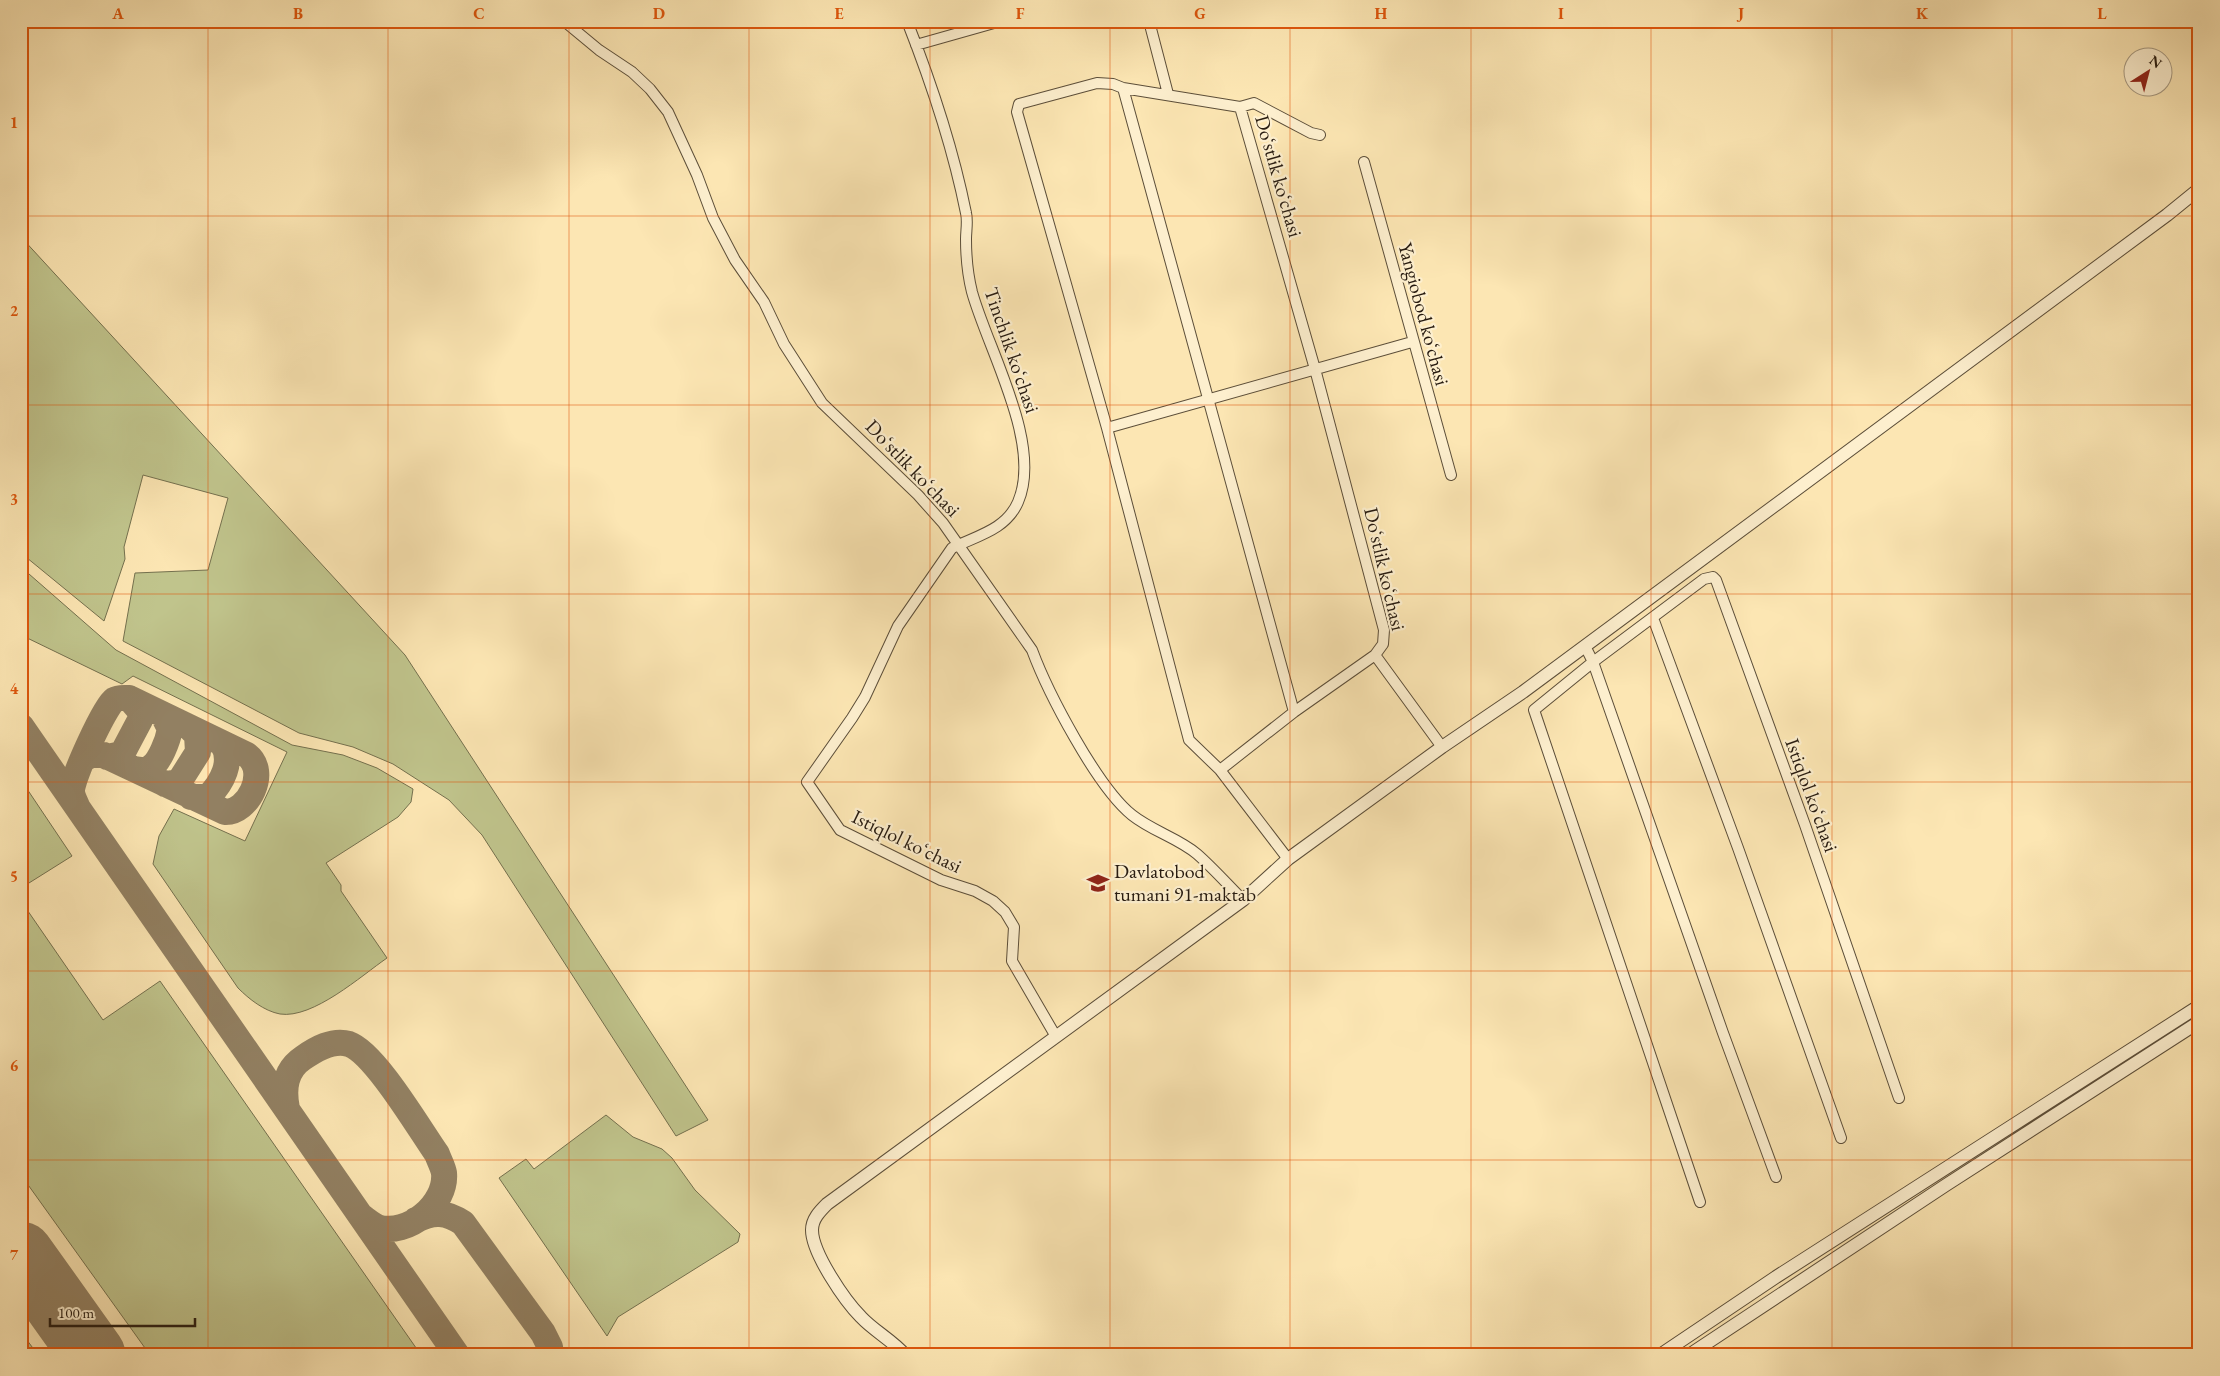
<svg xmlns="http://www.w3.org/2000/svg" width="2220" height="1376" font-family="'EB Garamond',serif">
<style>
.green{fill:#c0c48c;stroke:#74704e}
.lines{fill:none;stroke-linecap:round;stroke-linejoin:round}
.taxiway{stroke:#928062;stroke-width:26}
.runway{stroke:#928062;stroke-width:65}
.minor-casing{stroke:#5c4e39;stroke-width:12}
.tertiary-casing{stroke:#5c4e39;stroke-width:14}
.minor{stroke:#fdefce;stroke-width:10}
.tertiary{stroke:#fdefce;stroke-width:12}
.grid{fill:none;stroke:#de560c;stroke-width:1;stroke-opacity:0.55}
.labels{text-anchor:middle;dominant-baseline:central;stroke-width:4.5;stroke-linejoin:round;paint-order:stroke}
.street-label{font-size:20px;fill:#271b10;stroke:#fdefce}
.poi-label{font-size:20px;fill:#271b10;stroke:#fdefce;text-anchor:start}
.neatline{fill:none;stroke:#de560c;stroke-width:2}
.grid-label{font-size:16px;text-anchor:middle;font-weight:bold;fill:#de560c}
</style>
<rect width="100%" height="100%" fill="#fce6b3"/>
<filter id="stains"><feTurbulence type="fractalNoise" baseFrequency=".004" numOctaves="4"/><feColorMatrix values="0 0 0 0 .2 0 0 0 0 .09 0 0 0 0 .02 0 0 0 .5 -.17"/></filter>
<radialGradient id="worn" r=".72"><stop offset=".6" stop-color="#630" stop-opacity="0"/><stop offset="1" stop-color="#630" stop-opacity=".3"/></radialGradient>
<path class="green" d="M21 237 405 655 708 1120 676 1136 482 835 449 800 393 764 353 747 299 733 123 641 135 573 208 570 228 498 143 475 124 547 125 559 104 621 21 553Z
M21 567 116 650 292 745 343 755 377 768 413 789 411 802 398 817 326 863 341 885V891L387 958C361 976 313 1019 280 1014 264 1011 249 999 238 988L153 864 159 836 174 809 245 841 287 752 133 676 122 684 21 635Z
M21 780 72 856 21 888Z
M21 901 103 1020 160 981 421 1355H150L21 1175Z
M606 1115 633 1137 662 1149 672 1158 695 1190 740 1234 738 1242 618 1317 607 1336 499 1178 526 1159 534 1169Z
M21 1332 38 1355H21Z"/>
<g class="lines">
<path class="taxiway" d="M21 726 457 1355
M107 757 122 754 140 720 141 712 129 698
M134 769C139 770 145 771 150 768 160 762 168 740 170 729L163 715
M165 784 179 782 198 752 197 735 190 728
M191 797H208C222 783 234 761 222 743
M77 806C75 801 72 796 72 791 71 780 105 706 114 700 119 697 124 698 129 698L247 755C269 772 248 813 225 812L104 755H91L82 760
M287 1109C283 1089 285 1070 303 1058 316 1049 333 1039 349 1044 375 1053 420 1130 437 1154 439 1160 443 1167 444 1173 447 1204 408 1237 377 1227 371 1224 366 1220 361 1216
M416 1220C434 1211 446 1212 463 1223L543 1333 550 1347 551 1355"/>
<path class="runway" d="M21 1254 93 1355"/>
<g class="minor-casing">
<path id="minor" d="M564 21 599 50 632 72 650 89 668 112 697 175 713 218 735 260 764 302 784 344 822 403 918 495 943 523 1032 650C1048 693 1097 787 1132 815 1152 831 1178 838 1197 854 1213 868 1228 885 1243 900
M907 21C931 82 953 148 966 213 968 221 966 231 966 239 966 256 968 276 972 292 988 350 1043 444 1018 502 1006 530 976 536 952 548L898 626 865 697 852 718 807 782 840 830 941 880 975 891 993 901 1005 912 1014 927 1012 961 1055 1035
M1149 21 1168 94
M916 45 1001 21
M1123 88 1294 712
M1240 107 1254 103 1311 133 1320 135
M1364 162 1451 475
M1107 428 1412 342
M1653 618 1738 848 1841 1138
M1585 646 1593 662 1704 579 1713 577 1716 580 1805 825 1899 1098
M1220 770 1294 712 1375 655
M1288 859 1220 770 1189 740 1107 428 1017 112 1019 104 1097 83 1113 84 1123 88 1240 107 1315 369 1384 630 1383 644 1375 655 1442 747
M1700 1202 1534 710 1593 662 1723 1033 1776 1177"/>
</g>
<g class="tertiary-casing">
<path id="tertiary" d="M905 1355C892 1340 874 1331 861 1317 845 1301 812 1253 812 1230 812 1219 820 1211 827 1204L1243 900 1288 859 1442 747 1523 692 2167 215 2199 189
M1660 1355 1776 1277 2199 1006
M1689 1355 1946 1185 2199 1022"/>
</g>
<use href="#minor" class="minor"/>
<use href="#tertiary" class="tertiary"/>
</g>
<path class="grid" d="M208 21V1355M388 21V1355M569 21V1355M749 21V1355M930 21V1355M1110 21V1355M1290 21V1355M1471 21V1355M1651 21V1355M1832 21V1355M2012 21V1355M21 216H2199M21 405H2199M21 594H2199M21 782H2199M21 971H2199M21 1160H2199"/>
<defs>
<g id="school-bare" transform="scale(1.725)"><path d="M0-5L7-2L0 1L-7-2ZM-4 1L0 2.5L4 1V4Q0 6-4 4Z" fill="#8f2418" stroke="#fdefce" stroke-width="2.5" paint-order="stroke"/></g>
</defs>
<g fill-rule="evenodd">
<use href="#school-bare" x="1098" y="883"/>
</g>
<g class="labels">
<g class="street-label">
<text transform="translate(1279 176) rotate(74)">Doʻstlik koʻchasi</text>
<text transform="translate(1424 314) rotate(75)">Yangiobod koʻchasi</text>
<text transform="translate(1012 350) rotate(71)">Tinchlik koʻchasi</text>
<text transform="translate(913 468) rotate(46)">Doʻstlik koʻchasi</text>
<text transform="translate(1385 569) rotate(77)">Doʻstlik koʻchasi</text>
<text transform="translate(1812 795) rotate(70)">Istiqlol koʻchasi</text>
<text transform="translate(907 841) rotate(26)">Istiqlol koʻchasi</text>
</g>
<g class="poi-label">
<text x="1114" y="871">Davlatobod<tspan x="1114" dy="23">tumani 91-maktab</tspan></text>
</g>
</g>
<rect width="2220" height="1376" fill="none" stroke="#fce6b3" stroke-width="55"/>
<g transform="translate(2148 72) rotate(36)"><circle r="24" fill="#fdefce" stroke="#a79a82"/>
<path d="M0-4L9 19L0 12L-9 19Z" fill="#8f2418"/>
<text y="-8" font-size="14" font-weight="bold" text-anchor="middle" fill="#271b10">N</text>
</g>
<path d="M50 1318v8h145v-8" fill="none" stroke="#271b10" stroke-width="2.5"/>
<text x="58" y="1318" font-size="15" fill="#271b10" stroke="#fdefce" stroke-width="4" paint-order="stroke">100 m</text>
<rect x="28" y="28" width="2164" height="1320" class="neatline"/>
<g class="grid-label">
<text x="118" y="19">A</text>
<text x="298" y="19">B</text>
<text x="479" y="19">C</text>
<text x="659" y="19">D</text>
<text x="839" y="19">E</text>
<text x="1020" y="19">F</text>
<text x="1200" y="19">G</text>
<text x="1381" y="19">H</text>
<text x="1561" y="19">I</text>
<text x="1741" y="19">J</text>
<text x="1922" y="19">K</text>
<text x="2102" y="19">L</text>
<text x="14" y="128">1</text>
<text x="14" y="316">2</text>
<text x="14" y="505">3</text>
<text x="14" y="694">4</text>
<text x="14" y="882">5</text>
<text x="14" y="1071">6</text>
<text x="14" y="1260">7</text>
</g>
<rect width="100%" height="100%" filter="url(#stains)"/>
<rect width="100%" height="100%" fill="url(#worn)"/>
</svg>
